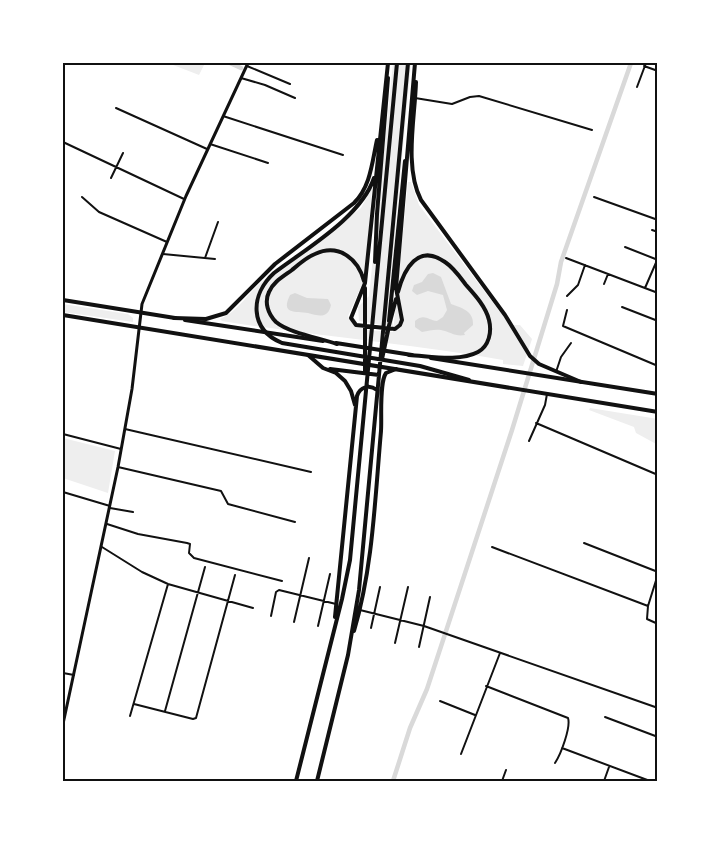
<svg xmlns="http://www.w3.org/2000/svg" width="721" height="844" font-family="Commissioner,sans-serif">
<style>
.green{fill:#eee}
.water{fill:#d9d9d9}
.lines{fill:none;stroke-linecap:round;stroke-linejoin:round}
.canal{stroke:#d9d9d9;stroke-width:4.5}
.minor{stroke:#111;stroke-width:2}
.tertiary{stroke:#111;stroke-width:3}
.secondary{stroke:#111;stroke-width:4}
.primary{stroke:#111;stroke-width:4}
.neatline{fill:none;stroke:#111;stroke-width:2}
</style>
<rect width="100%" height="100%" fill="#fff"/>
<path class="green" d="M168 63H205L199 75Z
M393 63H411L389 298 393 303V327L359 321 358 307 369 296Z
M408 182H411L419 205 510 325H520L532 339 523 366 503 364V360C410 344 316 336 222 321L220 319C244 309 253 280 278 273L361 208 372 188 365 278 348 316C354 333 378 330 393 332Z
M63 304 128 314 133 318V322L63 312Z
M590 408 658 419V445L636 433 634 427 589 410Z
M63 438 115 451 108 493 63 478Z"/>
<path class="water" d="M433 273 441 277 451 304C462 308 474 311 473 325L464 333 465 335C455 337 451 332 441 330 434 329 429 331 422 332L415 327V321C424 313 428 320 437 321L443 317 447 310 443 295 428 291 417 295 412 291 414 285 422 282 428 274Z
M295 293 307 298 328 299 331 305C328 319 319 316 308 313 296 311 280 315 290 295Z"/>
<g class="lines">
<path class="canal" d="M230 63 241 68
M393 781 410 728 427 689 512 430 557 284 561 262 631 63"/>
<path class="minor" d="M247 66 290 84
M644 66 658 71
M241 78 265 85 295 98
M637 87 646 63
M415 98 452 104 470 97 479 96 592 130
M116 108 207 149
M223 116 343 155
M63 142 184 199
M210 144 268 163
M111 178 123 153
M82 197 99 212 167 242
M594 197 658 220
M652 230 658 232
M625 247 658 260
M163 254 215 259
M205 258 218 222
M566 258 658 293
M604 284 608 274
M645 288 658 258
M567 296 578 285 585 265
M622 307 658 321
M567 310 563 326 658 366
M556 372 561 357 571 343
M536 423 658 475
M125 429 311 472
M63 434 121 449
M529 441 545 405 547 394
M118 467 221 491 228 504 295 522
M63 492 110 506
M110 508 133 512
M107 524 138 534 187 543 190 544 189 553 194 558 282 581
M584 543 658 572
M102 547 142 572 168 584 253 608
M492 547 648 606 647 619 658 624
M648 606 658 574
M360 610 424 626 658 708
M271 616 276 592 279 590 336 604
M294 622 309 558
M318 626 330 574
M371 628 380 587
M395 643 408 587
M419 647 430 597
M63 673 74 675
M486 686 568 718C571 727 561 754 555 763
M440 701 475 715
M134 704 193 719 196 718 235 575
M165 711 205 567
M130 716 168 584
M605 717 658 737
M562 748 650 781
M461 754 500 653
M502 781 506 770
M535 781 536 780
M604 781 609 767"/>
<path class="tertiary" d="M63 724 118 467 132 389 142 304 186 196 248 63"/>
<path class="secondary" d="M63 300 175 318
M63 315 658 412
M185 320 323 341
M336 343 412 355
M431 358 658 394"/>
<path class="primary" d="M388 63 365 283 351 318 356 325 395 329 400 325 402 320 396 288 415 63
M416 82C415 118 404 167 421 200L505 315 530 356 539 364 581 382
M374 178C361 217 307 248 274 273 250 295 249 329 282 343L420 366 469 380
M375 262 377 214 388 78
M365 288V371
M398 292C404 269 418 243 445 262 454 268 460 277 466 285 475 295 486 307 489 320 492 332 489 346 478 352 459 362 430 356 409 355
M174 318 206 319 226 313 275 264 354 203C371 186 372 162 377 140
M389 321 405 161
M387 333 396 299
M337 344C320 338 289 333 276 322 268 314 264 302 269 292 273 282 284 276 292 270 299 264 307 257 315 254 339 243 358 259 364 281
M308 355 323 368 336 373 345 381 351 391 355 405
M382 359 388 331
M330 369 379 375
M335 617 357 396C360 387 369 384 377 390
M354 631C373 567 375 498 381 431 382 417 379 383 386 373L396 369
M296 781 342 599 350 560 397 63
M317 781 348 655 359 590 408 63"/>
</g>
<rect width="721" height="844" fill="none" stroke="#ffffff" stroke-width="129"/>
<rect x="64" y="64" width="592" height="716" class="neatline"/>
</svg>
